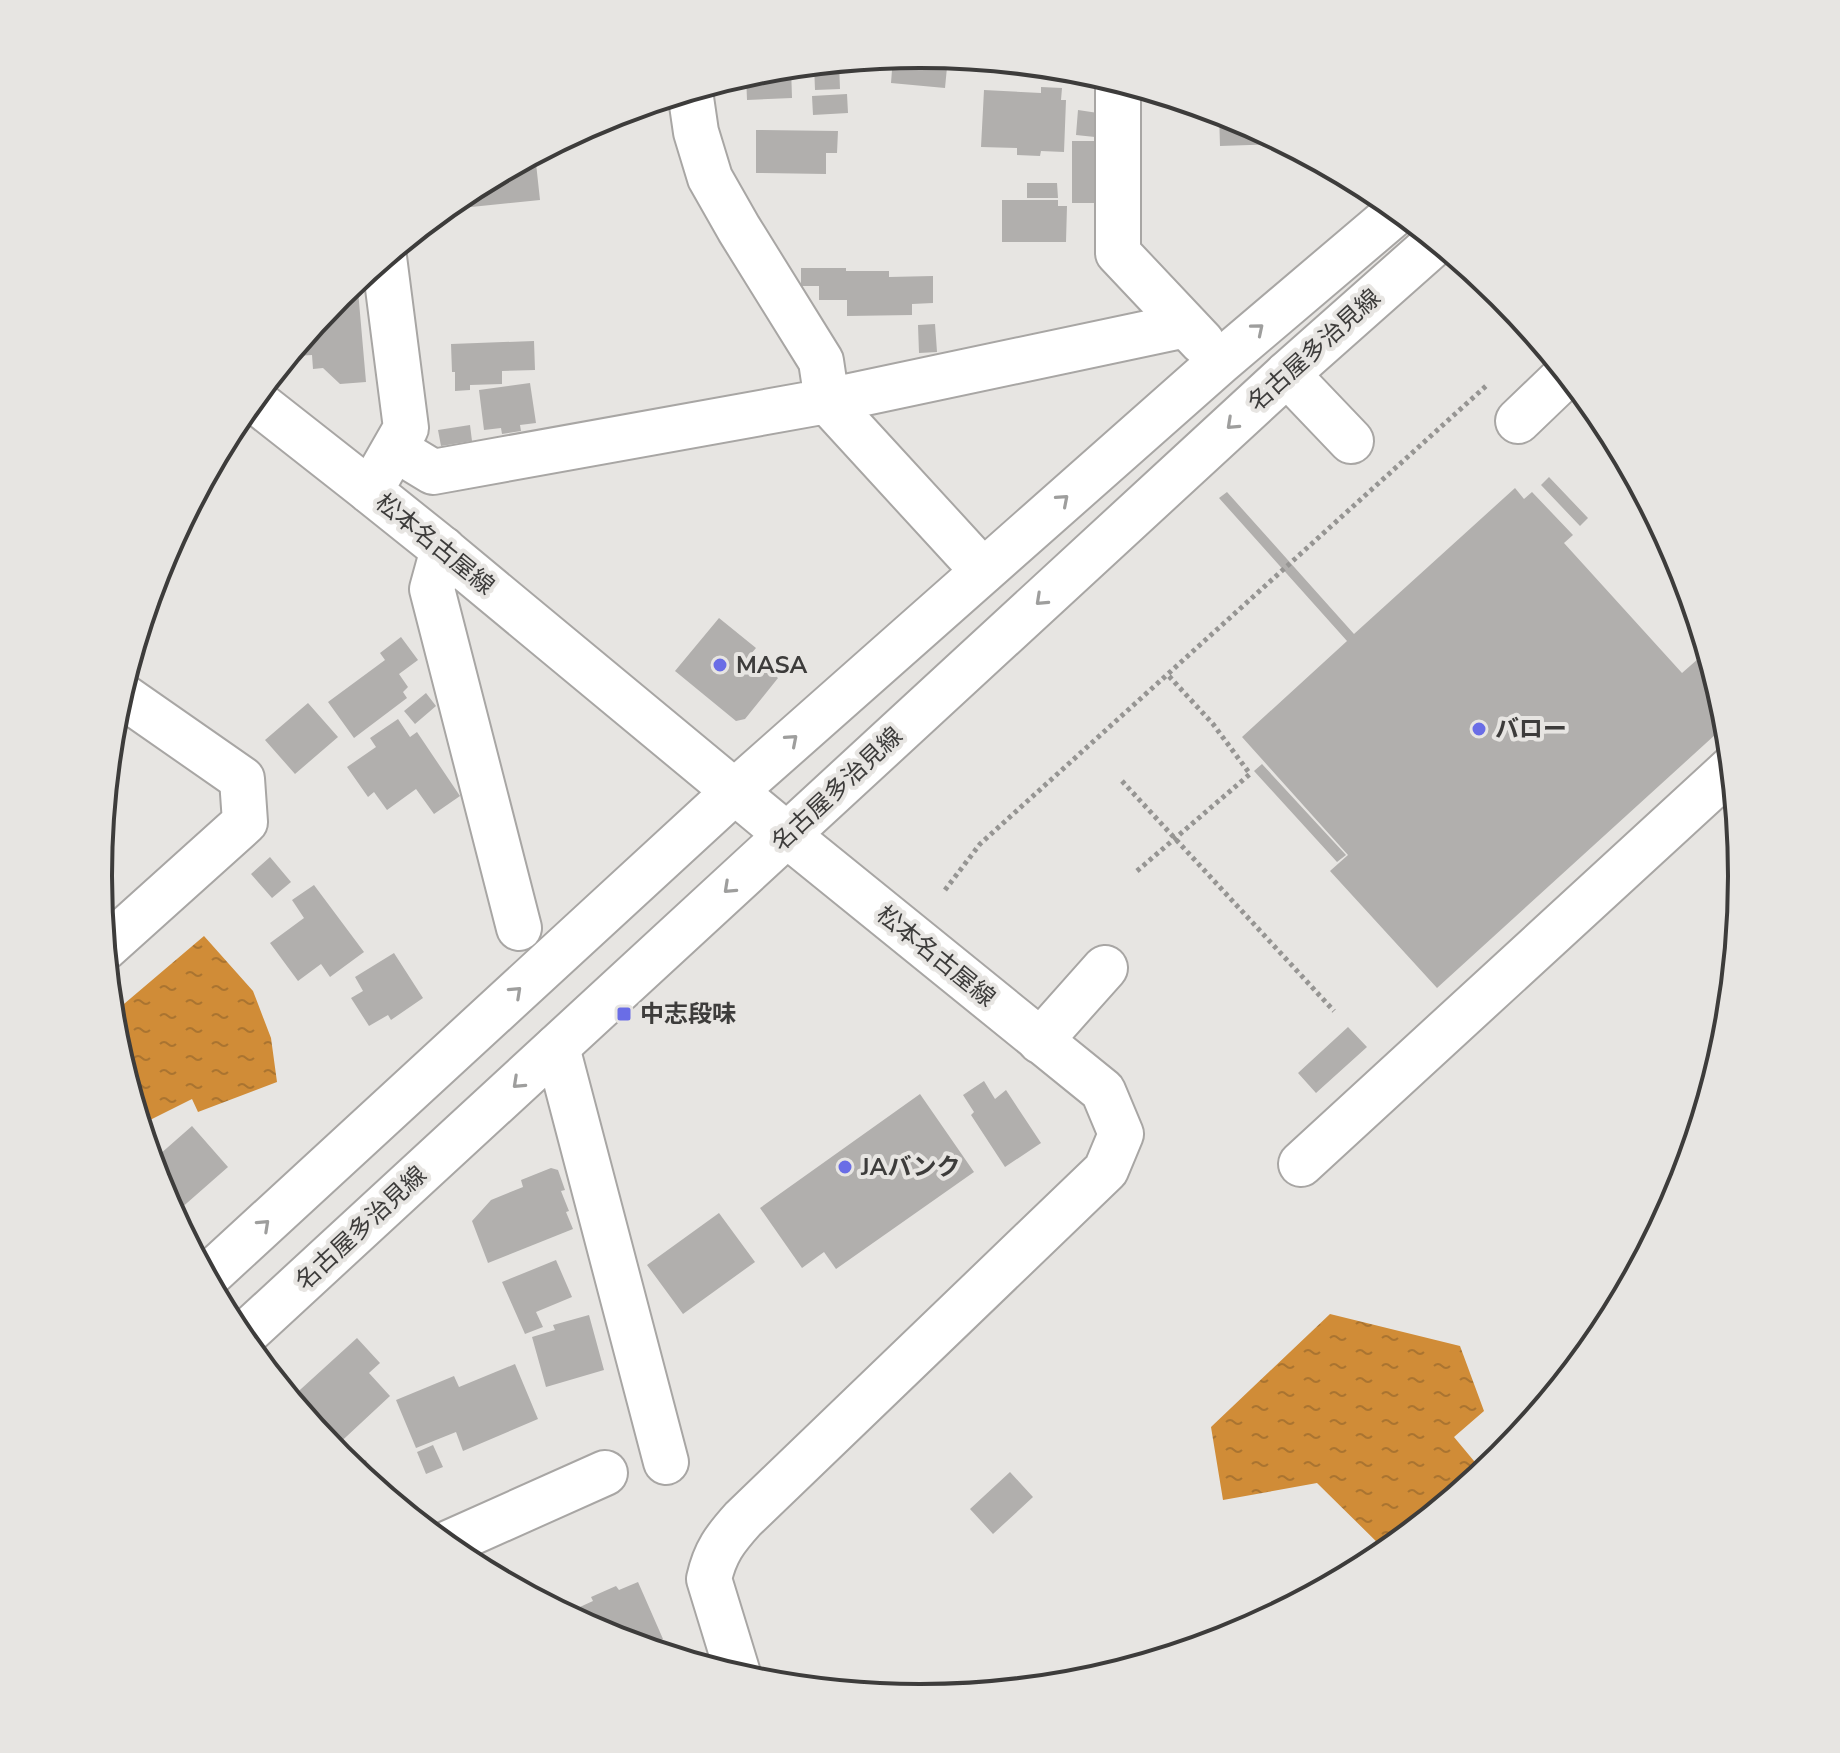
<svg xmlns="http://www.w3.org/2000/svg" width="1840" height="1753" font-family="'Nunito Sans','Noto Sans JP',sans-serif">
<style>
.water{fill:url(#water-ripples)}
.building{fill:#b1afad}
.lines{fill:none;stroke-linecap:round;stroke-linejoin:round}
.minor-casing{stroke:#a8a6a4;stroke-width:48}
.major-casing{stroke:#a8a6a4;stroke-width:48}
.path{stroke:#969593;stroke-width:5;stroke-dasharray:4 4;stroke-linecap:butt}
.minor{stroke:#fff;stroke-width:44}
.major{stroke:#fff;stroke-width:44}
.oneway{stroke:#9e9e9d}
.poi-dot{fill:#6a6de6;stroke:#e7e5e2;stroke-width:3}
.labels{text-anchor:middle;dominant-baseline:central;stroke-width:8;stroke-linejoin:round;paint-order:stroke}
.street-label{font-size:24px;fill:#3d3c3b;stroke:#e7e5e2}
.poi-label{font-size:24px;font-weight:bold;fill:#3d3c3b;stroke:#e7e5e2;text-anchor:start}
.rim{fill:none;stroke:#3d3c3b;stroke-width:4}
</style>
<defs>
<pattern id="water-ripples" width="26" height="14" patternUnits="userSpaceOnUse" patternTransform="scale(2)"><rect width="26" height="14" fill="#d08c37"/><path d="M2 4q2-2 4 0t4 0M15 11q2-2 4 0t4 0" fill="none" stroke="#aa7430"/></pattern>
</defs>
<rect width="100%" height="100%" fill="#e7e5e2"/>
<path class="water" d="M204 936 253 991 271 1038 277 1082 198 1112 192 1099 140 1125 113 1037 111 1015Z
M1330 1314 1460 1346 1484 1411 1454 1437 1484 1473 1387 1552 1317 1483 1223 1500 1211 1427Z"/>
<path class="building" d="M920 54 948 57 945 88 891 83 893 57Z
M839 62 840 89 815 90 814 64Z
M791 67 792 98 747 100 746 74 760 70Z
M1041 87 1062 88 1061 100H1066L1064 152 1041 151 1040 156 1017 155V148L981 147 984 90 1041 93Z
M847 94 848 113 813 115 812 96Z
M1078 110 1098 113 1095 137 1076 135Z
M1219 112 1235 117 1277 139V144L1220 146Z
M756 130 838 131 837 153H826V174L756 173Z
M1072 141H1094V162H1097V203H1072Z
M535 154 540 200 442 210 463 192Z
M1027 183H1057L1058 198H1027Z
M1002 200H1058V206H1067L1066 242H1002Z
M801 268H846V271H889V277L933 276V303L912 304V315L847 316V300H819V286H801Z
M357 279 366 382 340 384 323 368 313 369 312 355 295 356V348L339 295Z
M935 324 937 352 919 353 918 325Z
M534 341 535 370 502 371V384L470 385V390L455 391V372H452L451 344Z
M530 383 536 423 520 425 521 431 502 434 501 428 484 430 479 390Z
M470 425 472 441 441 446 438 430Z
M1549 477 1588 518 1580 526 1541 485Z
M1515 488 1524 499 1532 492 1573 535 1564 543 1682 673 1707 651 1727 724 1437 988 1330 871 1348 855 1242 737 1347 641 1219 498 1227 492 1354 634Z
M719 618 756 648 750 655 778 678 745 719 736 721 675 671Z
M401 637 418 660 399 674 408 687 403 692 407 698 354 738 328 702 385 660 380 653Z
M426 693 436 706 415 724 404 711Z
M308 703 338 737 295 774 265 740Z
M398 719 410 737 417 732 460 796 434 814 416 789 387 810 374 792 368 797 347 767 376 747 370 738Z
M1262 764 1346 855 1337 862 1254 771Z
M270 857 291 882 272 898 251 874Z
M314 885 364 952 330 977 321 964 298 981 270 943 304 918 292 900Z
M394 953 423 998 391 1020 388 1015 369 1026 351 998 363 991 355 977Z
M1348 1027 1367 1047 1316 1093 1298 1073Z
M984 1081 995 1099 1006 1090 1041 1143 1005 1167 971 1115 974 1112 963 1095Z
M920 1094 974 1172 836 1269 824 1252 802 1268 760 1208Z
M192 1126 228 1167 179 1210 159 1187 151 1162Z
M551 1168 558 1170 565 1190 561 1191 569 1211 566 1212 573 1229 488 1263 472 1221 491 1200 523 1187 521 1180Z
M719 1213 755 1262 683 1314 647 1265Z
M556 1260 572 1297 536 1312 543 1327 525 1334 502 1282Z
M589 1315 604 1370 546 1387 532 1337 555 1330 553 1325Z
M357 1338 380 1363 369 1373 390 1396 332 1450 290 1399Z
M515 1364 538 1419 463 1451 456 1432 416 1448 396 1400 454 1376 459 1387Z
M433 1445 443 1467 426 1474 417 1452Z
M366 1460 377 1490 348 1466Z
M1010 1472 1033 1497 993 1534 970 1509Z
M638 1582 663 1639 642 1648 605 1636 575 1620 571 1611 593 1601 591 1597 616 1586 619 1590Z"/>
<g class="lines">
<g class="minor-casing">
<path id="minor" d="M1118 81V253L1202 342
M690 91 696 132 710 178 739 229 821 361 827 401 983 571
M1287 374 1351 441
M253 399 370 491
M1518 421 1567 374
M395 449 433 472 827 401 1186 325
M443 549 432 589 519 928
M105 948 245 822 242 779 120 694
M1040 1041 1105 968
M557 1047 666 1462
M1301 1164 1732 768
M444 1545 605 1473"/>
</g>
<g class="major-casing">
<path id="major" d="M384 257 406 428 370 491 435 543 787 835 1103 1091 1121 1134 1106 1170 743 1519C725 1539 715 1552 709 1579L739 1677
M206 1278 734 792 1220 362 1399 210
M240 1339 1287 374 1437 241"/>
</g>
<path class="path" d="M1122 781 1334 1011
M1137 871 1250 774 1213 724 1167 674
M945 890 980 844 1486 386"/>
<use href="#minor" class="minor"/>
<use href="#major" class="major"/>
</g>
<defs><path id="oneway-chevron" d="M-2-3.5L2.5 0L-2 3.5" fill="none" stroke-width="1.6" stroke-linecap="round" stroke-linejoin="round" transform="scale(2)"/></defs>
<g class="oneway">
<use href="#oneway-chevron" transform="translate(1258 329) rotate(-40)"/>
<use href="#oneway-chevron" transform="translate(1232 424) rotate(137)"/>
<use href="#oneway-chevron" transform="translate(1063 500) rotate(-41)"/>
<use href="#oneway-chevron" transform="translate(1041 600) rotate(137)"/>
<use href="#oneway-chevron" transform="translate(792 740) rotate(-41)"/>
<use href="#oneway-chevron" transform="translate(729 888) rotate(137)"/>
<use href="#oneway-chevron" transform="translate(516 992) rotate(-43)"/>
<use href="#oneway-chevron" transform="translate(518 1083) rotate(137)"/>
<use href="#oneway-chevron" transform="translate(264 1225) rotate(-43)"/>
</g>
<g class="poi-dot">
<circle cx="720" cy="665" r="8"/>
<circle cx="1479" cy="729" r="8"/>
<rect x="616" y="1006" width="16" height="16" rx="4"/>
<circle cx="845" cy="1167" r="8"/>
</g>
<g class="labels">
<g class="street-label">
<text transform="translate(1314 350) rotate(-42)">名古屋多治見線</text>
<text transform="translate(435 544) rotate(39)">松本名古屋線</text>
<text transform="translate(837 789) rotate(-43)">名古屋多治見線</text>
<text transform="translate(936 956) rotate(39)">松本名古屋線</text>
<text transform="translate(361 1228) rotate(-43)">名古屋多治見線</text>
</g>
<g class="poi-label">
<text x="736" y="665">MASA</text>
<text x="1495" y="729">バロー</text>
<text x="640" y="1014">中志段味</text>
<text x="861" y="1167">JAバンク</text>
</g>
</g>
<path d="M0 0H1840V1753H0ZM112 876a808 808 0 1 1 1616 0a808 808 0 1 1-1616 0Z" fill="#e7e5e2" fill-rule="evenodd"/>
<path class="rim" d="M112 876a808 808 0 1 1 1616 0a808 808 0 1 1-1616 0Z"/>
</svg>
